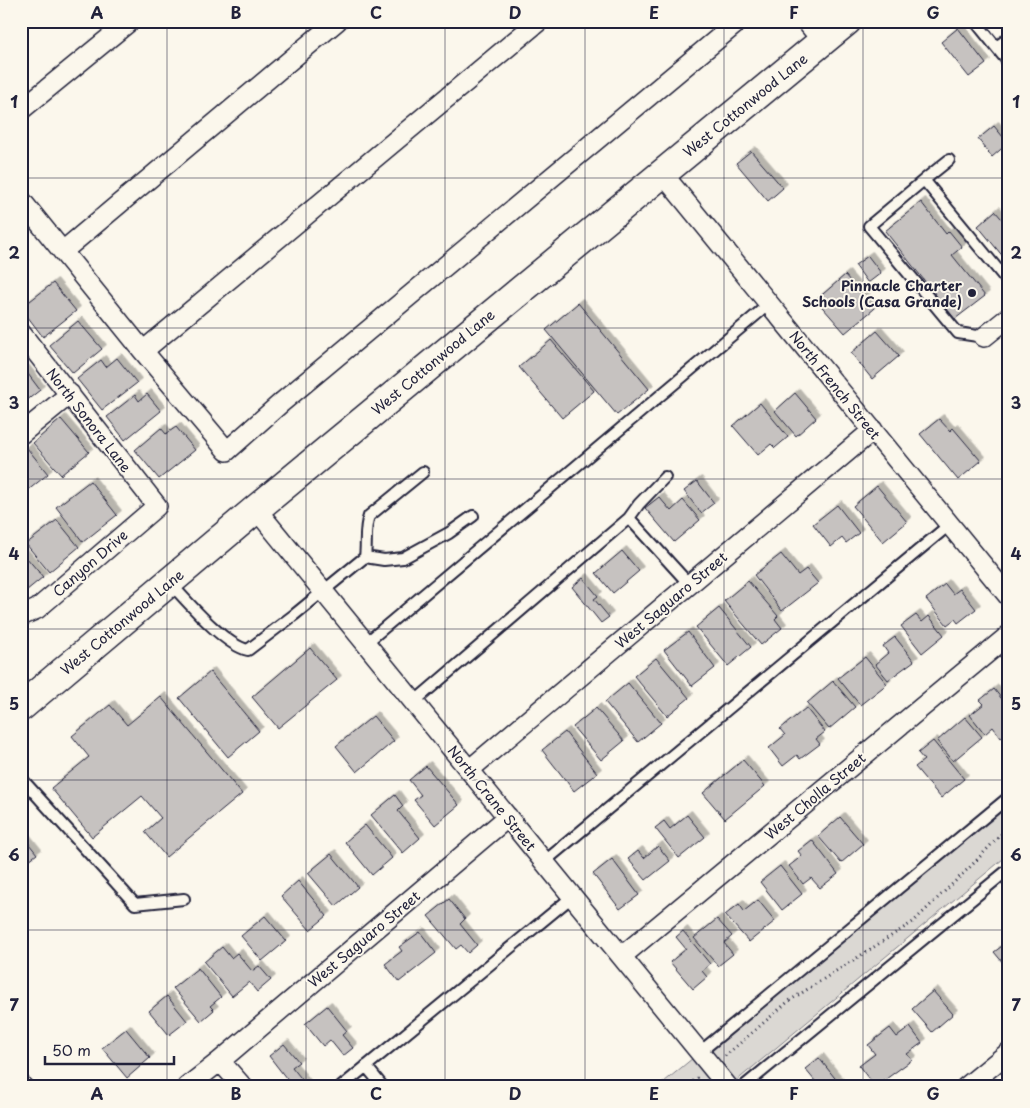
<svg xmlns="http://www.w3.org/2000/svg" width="1030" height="1108" font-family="'Playpen Sans',sans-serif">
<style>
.green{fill:#dbd8d3;stroke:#7e7d87}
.building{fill:#c6c2c0;stroke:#22223b;filter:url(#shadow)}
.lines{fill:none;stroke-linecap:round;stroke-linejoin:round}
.service-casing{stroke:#22223b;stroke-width:14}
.minor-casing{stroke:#22223b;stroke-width:22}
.secondary-casing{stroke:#22223b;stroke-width:31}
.path{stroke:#22223b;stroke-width:3;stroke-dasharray:1 4;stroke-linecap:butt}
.service{stroke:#fbf7ec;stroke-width:10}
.minor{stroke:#fbf7ec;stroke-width:19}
.secondary{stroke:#fbf7ec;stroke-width:28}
.grid{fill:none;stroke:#22223b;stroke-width:1;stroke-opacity:0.55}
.poi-dot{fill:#22223b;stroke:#fbf7ec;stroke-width:2}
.labels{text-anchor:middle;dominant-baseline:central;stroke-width:4;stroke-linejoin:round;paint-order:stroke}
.street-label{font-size:14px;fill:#22223b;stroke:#fbf7ec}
.poi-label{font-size:14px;font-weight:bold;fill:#22223b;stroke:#fbf7ec;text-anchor:end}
.neatline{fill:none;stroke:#22223b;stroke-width:2}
.grid-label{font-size:16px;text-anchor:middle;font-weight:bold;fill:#22223b}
</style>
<defs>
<filter id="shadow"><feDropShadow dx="4.5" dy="-4.5" stdDeviation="0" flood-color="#0004"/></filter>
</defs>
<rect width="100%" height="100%" fill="#fbf7ec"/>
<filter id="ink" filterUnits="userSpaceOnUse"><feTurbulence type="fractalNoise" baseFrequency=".02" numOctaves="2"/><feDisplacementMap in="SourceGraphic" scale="10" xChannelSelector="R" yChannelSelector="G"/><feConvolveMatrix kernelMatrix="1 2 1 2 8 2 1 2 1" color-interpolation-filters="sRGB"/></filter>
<g filter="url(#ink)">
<path class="green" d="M1009 796V854L729 1087H658Z"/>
<path class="building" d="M958 28 986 64 969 77 941 42Z
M994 126 1008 143 992 157 978 139Z
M751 151 783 188 768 201 736 163Z
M921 202 946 234 949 231 962 247 952 255 985 296 955 319 885 231Z
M995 211 1007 225 1009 223V256L1005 259 978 226Z
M868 256 881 273 868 283 855 265Z
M845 275 874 309 845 333 816 300Z
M53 283 76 311 43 337 21 308Z
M578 303 649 389 617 415 546 330Z
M78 321 102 349 73 373 49 345Z
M877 331 899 356 872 379 851 353Z
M551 340 594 391 562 418 519 367Z
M117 358 137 383 102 410 77 379 101 360 106 367Z
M22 366 40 390 21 405V367Z
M795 393 816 418 796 436 775 411Z
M147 394 161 411 125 440 107 417 135 395 139 401Z
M760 403 788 437 775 448 771 444 758 455 733 426Z
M61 419 89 452 61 475 33 443Z
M939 419 950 431 953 428 981 461 958 480 920 434Z
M176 427 195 450 159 479 135 450 161 428 166 434Z
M27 448 48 474 21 496V452Z
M90 481 117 515 83 542 56 507Z
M697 481 714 503 701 513 684 491Z
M877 486 907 522 883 542 853 506Z
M659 497 671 511 683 500 700 520 674 542 645 508Z
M837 505 859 533 846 543 842 538 831 547 813 524Z
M57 520 79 547 49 572 26 544Z
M21 551 43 577 21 595Z
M622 551 639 571 613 593 596 573Z
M781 554 798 575 806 569 818 583 782 611 754 575Z
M583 578 598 596 594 599 609 617 601 623 572 587Z
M748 581 778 616 775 619 782 628 761 645 724 601Z
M945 584 953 594 960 589 976 609 958 623 955 619 947 625 926 599Z
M719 608 751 647 728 666 696 627Z
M916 615 922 622 929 616 944 635 922 653 901 626Z
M688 632 715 668 692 686 664 650Z
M895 637 914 661 888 680 875 664 888 653 883 646Z
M310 648 337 680 278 728 252 697Z
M865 657 887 684 860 705 838 678Z
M656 658 689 698 667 716 634 676Z
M210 672 259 731 228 757 179 698Z
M833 681 855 707 829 729 807 703Z
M628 683 661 723 638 742 605 702Z
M994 689 1009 708V732L1001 738 993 727 985 734 970 715 984 704 980 700Z
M161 697 242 794 166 857 145 832 161 818 142 796 92 837 51 788 89 757 72 736 110 705 127 725Z
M596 708 624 741 601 760 573 727Z
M806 708 825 732 816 739 820 744 800 759 797 755 783 766 769 748 785 735 780 729Z
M373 716 394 741 357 772 336 746Z
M965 717 982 737 953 761 937 741Z
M565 732 597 773 574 791 542 750Z
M933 741 964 779 941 798 915 767 924 760 918 753Z
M743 760 765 786 725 819 703 793Z
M426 766 459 805 435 825 414 800 421 795 409 780Z
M395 795 403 806 398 811 420 838 403 853 371 815Z
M687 815 705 837 679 858 655 828 664 821 670 829Z
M840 817 863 844 841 863 818 836Z
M365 825 392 858 372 875 345 842Z
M21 834 37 854 21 866Z
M812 840 838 874 820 888 811 878 803 884 789 866 802 856 798 851Z
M658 846 670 861 646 880 628 859 638 851 644 858Z
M331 854 358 887 336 906 308 873Z
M612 859 639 895 620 909 593 874Z
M780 866 802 894 782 910 760 882Z
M298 881 327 916 310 930 281 896Z
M449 899 465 919 460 924 477 945 468 953 461 945 456 949 428 916Z
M758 900 775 921 749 942 725 915 739 904 744 911Z
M265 916 286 941 262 961 241 936Z
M717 919 732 936 724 943 733 954 718 966 694 938Z
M683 931 710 964 702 971 707 977 693 989 670 962 686 949 676 937Z
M420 932 436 953 399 982 385 964 402 951 399 947Z
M1009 941V970L994 952Z
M222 947 231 958 237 953 252 971 259 966 271 980 257 992 249 982 232 996 204 962Z
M198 968 221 997 210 1006 214 1010 201 1021 173 988Z
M933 991 953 1014 932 1032 912 1009Z
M167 996 187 1021 169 1035 149 1011Z
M327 1006 347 1031 342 1035 353 1048 343 1056 330 1040 323 1046 305 1024Z
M910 1027 922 1043 907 1054 912 1060 875 1087 859 1066 875 1054 868 1045 890 1028 897 1037Z
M126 1029 150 1058 127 1078 102 1048Z
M284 1044 299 1062 292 1067 308 1087H293L269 1056Z
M819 1058 842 1087H820L805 1069Z"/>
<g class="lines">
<g class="service-casing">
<path id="service" d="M975 21 1009 63
M996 47 1009 38
M924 180 949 160
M984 337 958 333 869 226 924 180 1009 283
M629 518 689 584
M365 557 384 560 403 558 449 533 473 516
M170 583C187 601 224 645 248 650L294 615 365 557C367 543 364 529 369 516L423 472
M366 643 769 304
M414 702 629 518 639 504 665 477
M21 778 135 904 184 899
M544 862 949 525
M700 1052 1009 797
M366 1066 383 1087
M341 1087 573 896
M743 1087 1009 869"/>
</g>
<g class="minor-casing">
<path id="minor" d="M806 21 823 42
M21 110 130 21
M662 173 1009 597
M21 200 143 351 227 451 281 403 739 21
M63 251 337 21
M21 333 157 506 37 609 21 616
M984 337 1009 317
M143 351 539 21
M21 434 70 394
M256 509 728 1087
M469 770 873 430
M622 956 1009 635
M220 1061 243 1087
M21 1085 23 1087
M187 1087 220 1061 508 817
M966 1087 1009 1052"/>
</g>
<g class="secondary-casing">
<path id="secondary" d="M21 707 256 509 847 21"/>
</g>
<path class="path" d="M725 1056 789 1001 913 922 971 866 1009 826
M685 1087 699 1077"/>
<use href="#service" class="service"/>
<use href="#minor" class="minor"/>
<use href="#secondary" class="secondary"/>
</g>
</g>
<path class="grid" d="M167 21V1087M306 21V1087M445 21V1087M585 21V1087M724 21V1087M863 21V1087M21 178H1009M21 328H1009M21 479H1009M21 629H1009M21 780H1009M21 930H1009"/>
<circle class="poi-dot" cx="972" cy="293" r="5"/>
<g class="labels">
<g class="street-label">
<text transform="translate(745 105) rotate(-39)">West Cottonwood Lane</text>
<text transform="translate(433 362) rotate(-40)">West Cottonwood Lane</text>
<text transform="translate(835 385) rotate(51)">North French Street</text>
<text transform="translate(89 420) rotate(52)">North Sonora Lane</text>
<text transform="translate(90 563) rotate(-41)">Canyon Drive</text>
<text transform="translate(671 600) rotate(-40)">West Saguaro Street</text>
<text transform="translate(122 622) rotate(-40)">West Cottonwood Lane</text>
<text transform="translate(815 796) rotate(-40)">West Cholla Street</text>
<text transform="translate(492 798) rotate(51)">North Crane Street</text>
<text transform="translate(364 939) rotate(-40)">West Saguaro Street</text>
</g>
<g class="poi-label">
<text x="962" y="285">Pinnacle Charter<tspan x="962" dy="16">Schools (Casa Grande)</tspan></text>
</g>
</g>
<rect width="1030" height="1108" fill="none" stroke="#fbf7ec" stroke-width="55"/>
<path d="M45 1056v8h129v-8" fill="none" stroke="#22223b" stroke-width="2.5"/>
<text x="52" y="1056" font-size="15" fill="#22223b" stroke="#fbf7ec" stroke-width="4" paint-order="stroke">50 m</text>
<rect x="28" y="28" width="974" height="1052" class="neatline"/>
<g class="grid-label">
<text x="97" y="19">A</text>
<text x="236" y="19">B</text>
<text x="376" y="19">C</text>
<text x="515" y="19">D</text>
<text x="654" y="19">E</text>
<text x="794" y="19">F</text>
<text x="933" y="19">G</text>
<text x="14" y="108">1</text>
<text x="1016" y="108">1</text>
<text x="14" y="259">2</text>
<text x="1016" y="259">2</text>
<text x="14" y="409">3</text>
<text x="1016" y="409">3</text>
<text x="14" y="560">4</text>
<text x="1016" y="560">4</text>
<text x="14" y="710">5</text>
<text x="1016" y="710">5</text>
<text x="14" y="861">6</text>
<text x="1016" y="861">6</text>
<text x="14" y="1011">7</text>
<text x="1016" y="1011">7</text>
<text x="97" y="1100">A</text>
<text x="236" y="1100">B</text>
<text x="376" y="1100">C</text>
<text x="515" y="1100">D</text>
<text x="654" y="1100">E</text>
<text x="794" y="1100">F</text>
<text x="933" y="1100">G</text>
</g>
</svg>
